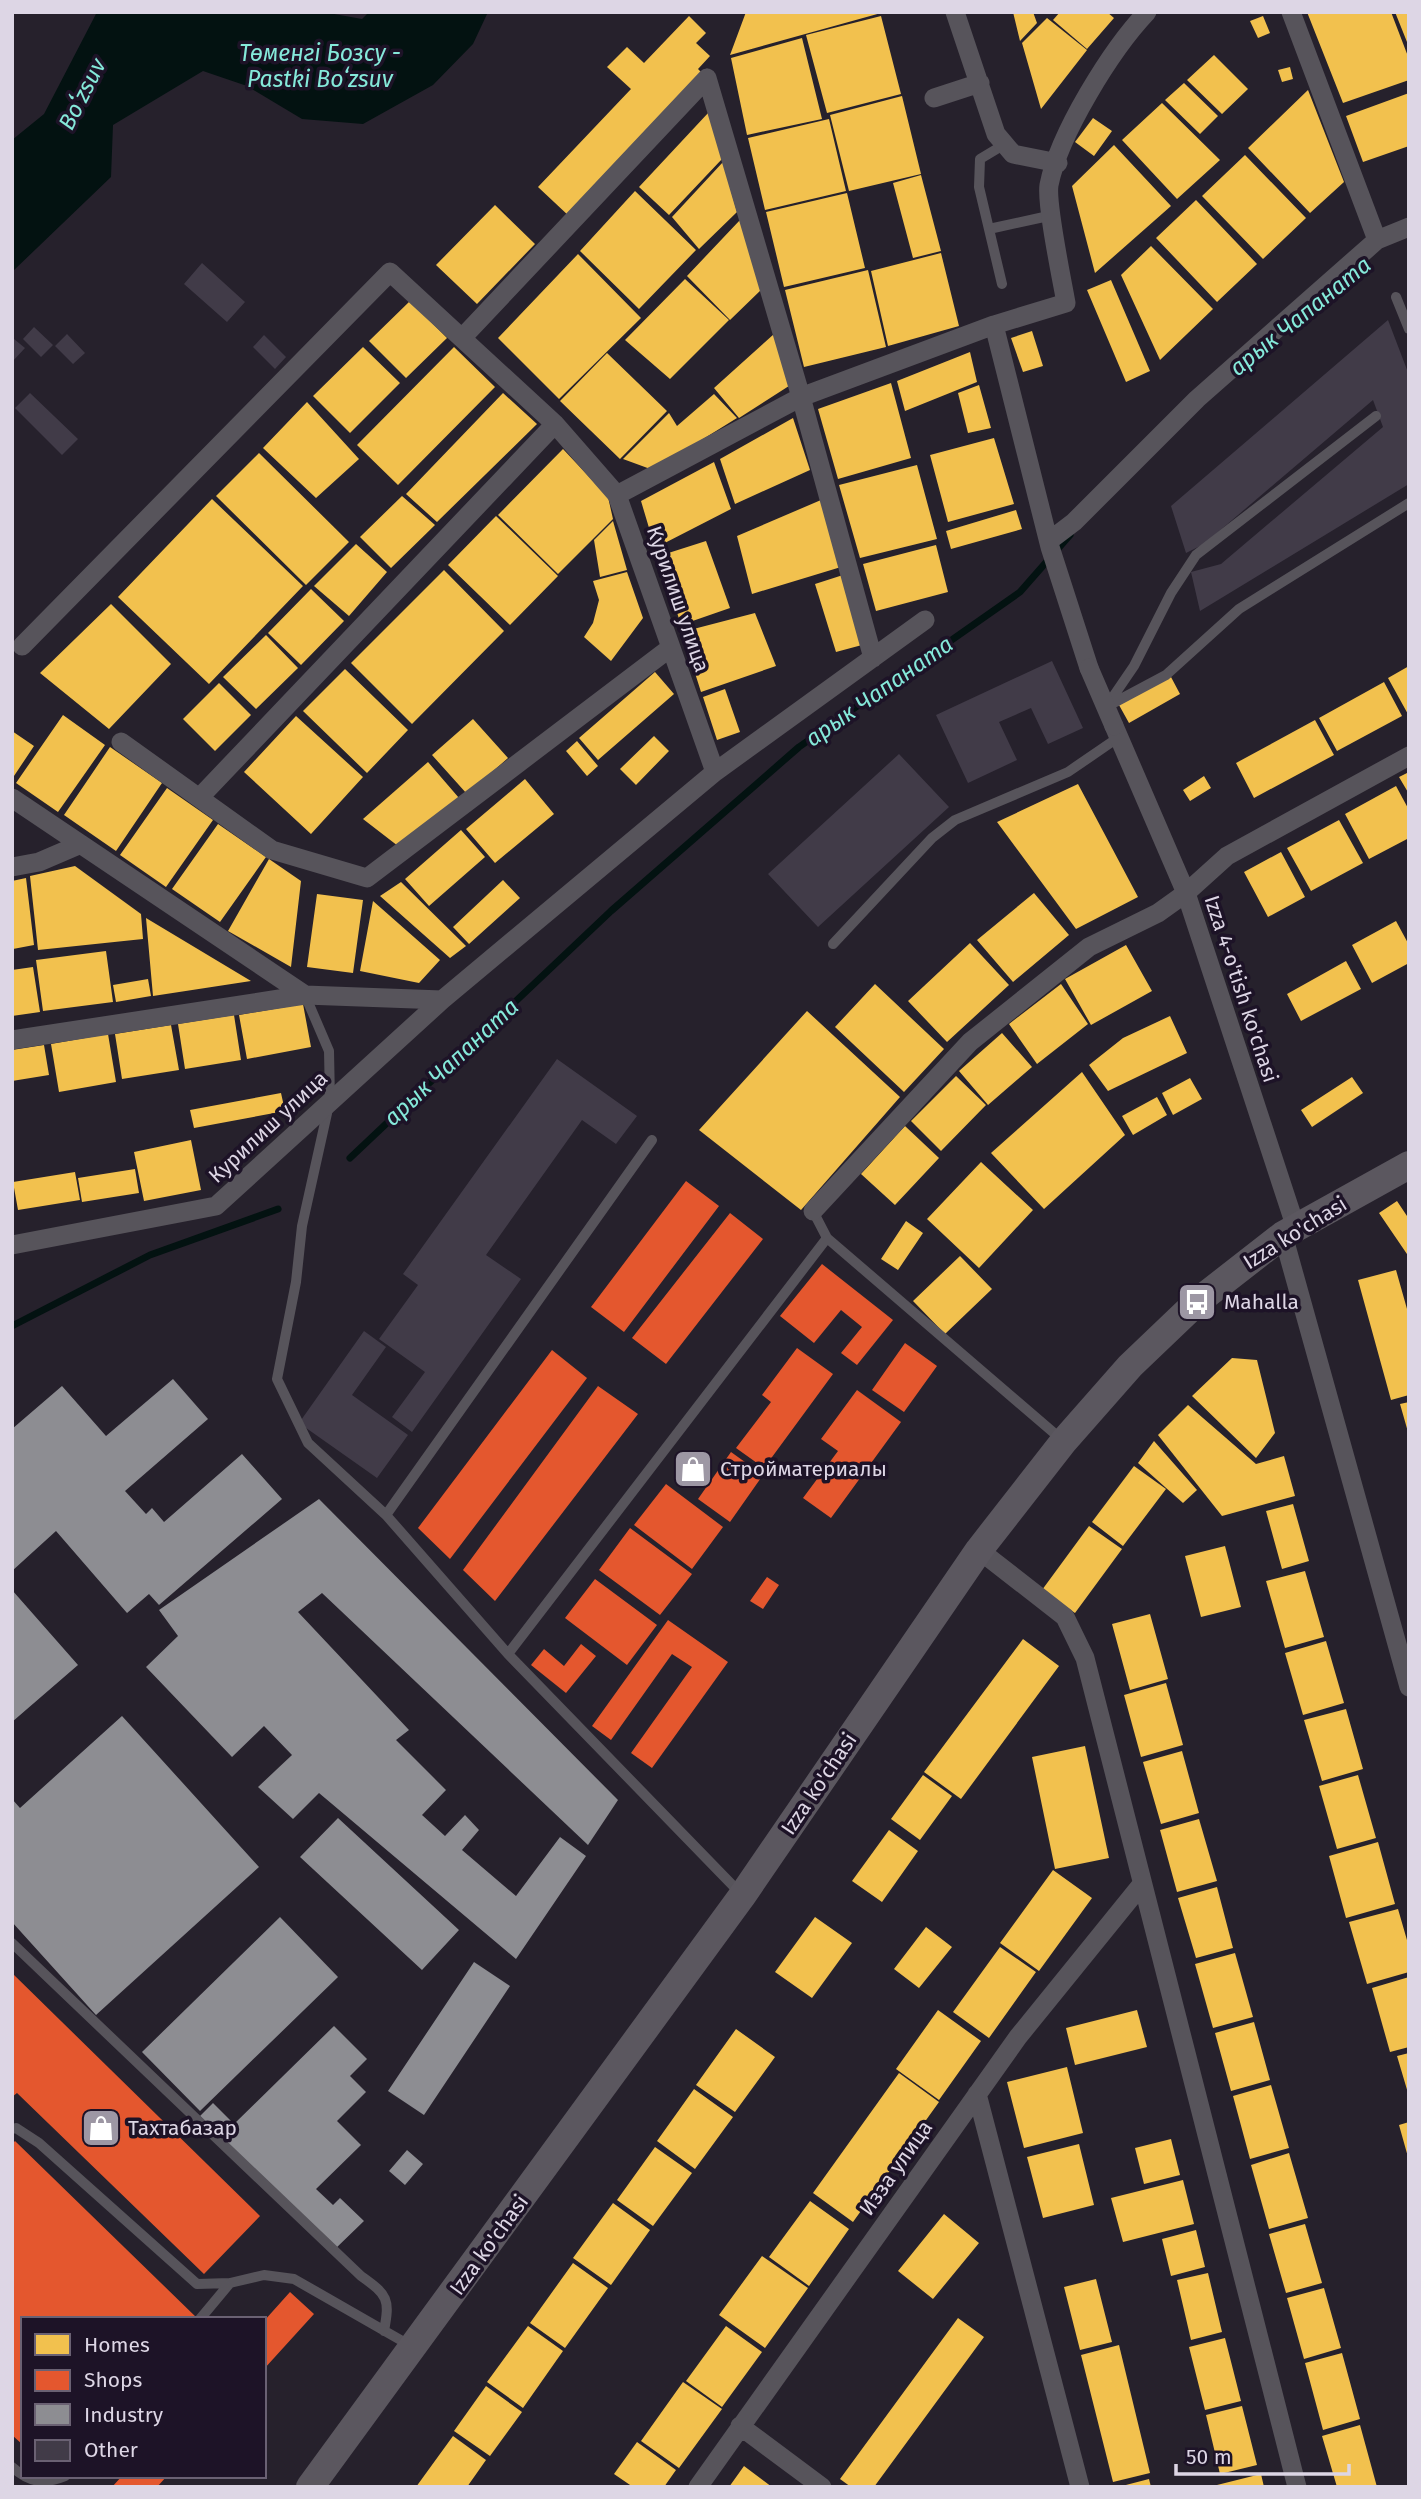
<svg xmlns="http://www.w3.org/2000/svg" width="1421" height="2499" font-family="'Fira Sans',sans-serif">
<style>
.water{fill:#031211}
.homes{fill:#f2c14e}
.shops{fill:#e4572e}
.industry{fill:#8d8d92}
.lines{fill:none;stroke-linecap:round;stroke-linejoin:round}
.stream{stroke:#031211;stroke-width:7}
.building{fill:#413b48}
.service{stroke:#57545b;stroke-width:10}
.minor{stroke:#57545b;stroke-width:19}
.secondary{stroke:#5b575f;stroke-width:28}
.minor-bridge{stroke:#57545b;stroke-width:19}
.labels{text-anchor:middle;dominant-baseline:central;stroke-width:7;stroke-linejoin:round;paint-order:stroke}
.street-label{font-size:21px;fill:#ddd6e5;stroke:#1d1327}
.poi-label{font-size:21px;fill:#ddd6e5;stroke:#1d1327;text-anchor:start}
.water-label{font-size:23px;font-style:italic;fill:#85e9da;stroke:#1d1327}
</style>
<rect width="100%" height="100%" fill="#26212c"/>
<path class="water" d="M97 12H323L362 19 369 12H488L473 44 433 85 363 124 302 119 247 86 203 71 113 125 111 177 12 272V140L44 114Z"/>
<path class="homes" d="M746 12H881V13L730 55Z
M1013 12H1033L1037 23 1020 41Z
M1060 12H1107L1114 18 1087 49 1053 20Z
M1307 12H1391L1409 59V80L1343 103Z
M1395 12H1409V47Z
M689 16 706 33 696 43 710 56 698 69 704 75 570 217 538 187 631 89 607 67 627 47 644 63Z
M881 16 901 94 827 113 806 35Z
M1263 16 1270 33 1258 38 1250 21Z
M1047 18 1087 50 1041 109 1022 43Z
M802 38 822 119 747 135 731 58Z
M1214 55 1248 89 1222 114 1187 80Z
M1290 67 1293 79 1282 82 1278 70Z
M1184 83 1218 116 1200 134 1165 100Z
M1308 90 1344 182 1310 213 1248 148Z
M1409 93V146L1363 162 1346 116Z
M902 96 921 174 849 191 830 115Z
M1162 103 1220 160 1177 199 1122 140Z
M709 112 722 159 669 215 639 187Z
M1093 118 1112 131 1094 156 1075 142Z
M829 119 846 191 765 210 748 138Z
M1114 145 1171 206 1095 273 1072 186Z
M1245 155 1306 218 1263 259 1202 196Z
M723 162 737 212 699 249 672 217Z
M921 175 941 251 913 258 893 183Z
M635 191 696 250 639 309 580 251Z
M847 193 865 268 784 287 766 212Z
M1196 200 1257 264 1217 302 1156 238Z
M495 205 535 244 477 304 436 265Z
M740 220 762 289 730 320 687 276Z
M1151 246 1213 309 1160 360 1121 275Z
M941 253 959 326 888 346 871 271Z
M578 254 641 318 559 399 498 338Z
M868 270 886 347 804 367 785 290Z
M685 279 729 320 670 379 625 340Z
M1111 280 1150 371 1126 382 1087 290Z
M410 301 447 338 406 378 369 341Z
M1032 331 1043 366 1023 372 1011 338Z
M774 334 792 384 739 418 714 388Z
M363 347 400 383 350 433 313 396Z
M454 347 495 387 398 485 357 445Z
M970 352 977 382 905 411 897 381Z
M607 353 667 411 620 459 560 401Z
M891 383 911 458 838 479 818 409Z
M979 385 991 428 968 433 958 393Z
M503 393 537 424 437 522 406 494Z
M714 394 737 418 653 470 623 459 669 413 677 426Z
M307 402 359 459 316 498 263 448Z
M793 418 810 470 735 504 720 459Z
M994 438 1014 504 948 522 930 455Z
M563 449 608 497 613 519 558 574 498 515Z
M259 453 349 542 306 585 216 496Z
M714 462 731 509 655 548 641 501Z
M917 465 937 539 860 558 839 485Z
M402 496 435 525 391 568 360 537Z
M212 499 303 586 209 684 118 597Z
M821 500 841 567 752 594 737 536Z
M1016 510 1022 529 951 549 946 531Z
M496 516 558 576 510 625 448 565Z
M613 521 627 570 600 577 594 540Z
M706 541 730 608 681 625 659 556Z
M356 544 387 572 349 616 314 586Z
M936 545 948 592 876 611 863 564Z
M444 570 504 631 412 724 351 663Z
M627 572 643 618 611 661 584 637 593 623 599 600 593 581Z
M843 575 862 645 836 652 815 584Z
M311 589 344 621 301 665 268 633Z
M111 604 171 664 109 729 40 673Z
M755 613 776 666 701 692 682 632Z
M266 635 298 668 256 709 223 677Z
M1409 666V716L1388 678Z
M345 669 408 730 367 773 303 711Z
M655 672 674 694 598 760 579 738Z
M1171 677 1180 694 1129 723 1119 705Z
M1384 682 1402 716 1337 751 1319 718Z
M219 683 251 715 215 751 183 719Z
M725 689 740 732 717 740 703 697Z
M63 715 105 745 58 812 16 783Z
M296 716 363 777 311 834 244 772Z
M473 719 508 758 467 794 432 755Z
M1315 720 1334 755 1254 798 1236 763Z
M12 731 34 746 12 779Z
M654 736 669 751 636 785 620 769Z
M577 741 598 766 587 776 566 751Z
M110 747 162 783 116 851 64 815Z
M428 762 459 798 398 846 363 819Z
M1409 772V794L1399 777Z
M1204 776 1211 788 1190 801 1183 790Z
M525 779 554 814 495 863 466 829Z
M1078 784 1138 897 1076 929 997 822Z
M1396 786 1409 810V838L1369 859 1345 814Z
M167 788 213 820 166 887 120 855Z
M1339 820 1363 863 1311 891 1287 848Z
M218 824 266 857 220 922 172 889Z
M461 830 485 857 429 906 405 879Z
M1281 852 1305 897 1268 917 1244 872Z
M269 859 301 881 291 967 228 931Z
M75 866 141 914 143 939 38 950 30 876Z
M26 878 34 945 13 949 12 881Z
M503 880 520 898 469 944 453 927Z
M401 882 466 946 450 958 380 896Z
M1034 893 1069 935 1013 982 977 940Z
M317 894 363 900 353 973 307 967Z
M373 901 440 960 419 983 360 971Z
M146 918 251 981 153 996Z
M1396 921 1409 945V963L1372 983 1352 945Z
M970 943 1009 985 947 1042 908 1001Z
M1126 945 1152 991 1091 1025 1065 979Z
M106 951 113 1002 43 1011 36 960Z
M1346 961 1361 989 1301 1021 1287 994Z
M33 967 40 1012 12 1016V970Z
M148 979 151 996 116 1002 113 985Z
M875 984 944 1049 904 1092 835 1027Z
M1061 984 1088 1024 1037 1064 1009 1024Z
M303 1004 311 1047 247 1059 239 1015Z
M807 1011 900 1097 801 1210 699 1130Z
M234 1015 241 1060 185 1069 178 1024Z
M1170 1016 1187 1053 1108 1091 1089 1065 1123 1038Z
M171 1025 179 1070 122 1079 115 1034Z
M1002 1033 1032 1067 988 1105 959 1071Z
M108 1034 116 1082 59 1092 51 1044Z
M44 1045 49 1075 12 1081V1050Z
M1082 1072 1125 1135 1044 1209 991 1153Z
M956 1076 986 1105 941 1151 911 1121Z
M1352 1077 1363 1093 1312 1127 1301 1110Z
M1190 1078 1202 1099 1173 1115 1162 1093Z
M281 1093 285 1111 194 1128 190 1110Z
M1157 1097 1167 1115 1133 1135 1122 1116Z
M905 1126 939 1158 895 1205 861 1174Z
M191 1140 201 1190 144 1201 134 1152Z
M981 1162 1033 1210 979 1268 927 1219Z
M135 1169 139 1193 82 1202 78 1178Z
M75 1172 80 1200 18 1210 13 1182Z
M1397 1201 1409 1219V1257L1379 1213Z
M906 1221 923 1233 898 1270 881 1259Z
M960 1256 992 1289 945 1334 913 1301Z
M1396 1270 1409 1316V1395L1391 1400 1358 1280Z
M1232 1358 1257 1360 1275 1433 1256 1458 1192 1396Z
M1409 1402V1432H1408L1400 1404Z
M1188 1405 1256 1464 1284 1456 1295 1496 1222 1516 1158 1435Z
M1154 1441 1197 1490 1183 1503 1138 1463Z
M1134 1466 1166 1489 1123 1546 1092 1522Z
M1293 1504 1309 1561 1282 1569 1266 1511Z
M1089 1526 1122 1549 1075 1613 1042 1590Z
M1225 1546 1241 1607 1201 1617 1185 1556Z
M1305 1571 1324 1637 1285 1648 1266 1581Z
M1150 1614 1168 1679 1130 1690 1112 1624Z
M1023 1639 1059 1666 961 1799 924 1772Z
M1326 1641 1344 1703 1303 1715 1285 1653Z
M1166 1683 1183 1745 1141 1757 1124 1695Z
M1346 1709 1363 1769 1322 1781 1304 1720Z
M1085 1746 1109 1858 1055 1869 1032 1757Z
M1182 1751 1199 1813 1161 1824 1143 1762Z
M923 1775 952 1796 920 1840 891 1819Z
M1358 1775 1376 1838 1337 1849 1319 1786Z
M1199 1819 1217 1881 1177 1892 1160 1830Z
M889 1830 918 1851 882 1902 852 1881Z
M1378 1842 1395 1904 1346 1918 1329 1856Z
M1053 1870 1092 1898 1039 1971 1000 1943Z
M1217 1887 1233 1948 1196 1958 1178 1898Z
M1398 1909 1409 1947V1972L1367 1984 1349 1922Z
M815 1917 852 1943 812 1998 775 1972Z
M926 1927 952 1947 919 1988 894 1969Z
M1000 1947 1036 1972 989 2038 953 2012Z
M1235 1953 1253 2017 1213 2028 1195 1964Z
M1409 1977V2047L1390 2052 1372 1988Z
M938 2010 981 2041 939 2100 896 2069Z
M1137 2010 1147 2047 1075 2065 1066 2028Z
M1254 2022 1270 2080 1231 2091 1215 2033Z
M736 2029 775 2057 735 2112 696 2085Z
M1409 2053V2093H1408L1397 2056Z
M1067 2067 1083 2133 1024 2148 1007 2082Z
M899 2073 939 2102 853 2222 813 2193Z
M1271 2085 1289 2148 1250 2159 1233 2096Z
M694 2089 733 2117 695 2169 657 2141Z
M1409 2122V2157H1408L1399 2125Z
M1171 2139 1180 2175 1144 2184 1135 2148Z
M1079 2144 1094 2205 1043 2218 1027 2157Z
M655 2147 692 2173 653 2226 617 2200Z
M1289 2153 1308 2218 1269 2229 1251 2165Z
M1183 2180 1194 2224 1123 2242 1111 2198Z
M810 2201 849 2229 809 2286 769 2257Z
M613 2203 650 2230 611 2285 573 2258Z
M944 2214 979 2243 933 2299 898 2271Z
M1305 2224 1322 2283 1286 2293 1269 2234Z
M1196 2230 1205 2267 1171 2276 1162 2239Z
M762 2256 808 2288 765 2348 719 2315Z
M573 2263 608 2288 565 2348 530 2323Z
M1208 2273 1222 2332 1191 2340 1177 2280Z
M1096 2279 1112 2342 1080 2350 1064 2287Z
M1324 2288 1341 2348 1304 2359 1287 2298Z
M958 2318 984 2337 874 2487H851L840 2479Z
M528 2326 563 2351 523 2408 487 2382Z
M726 2326 762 2352 722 2407 686 2381Z
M1225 2338 1241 2401 1205 2410 1189 2347Z
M1119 2345 1150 2473 1113 2482 1081 2355Z
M1342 2353 1360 2419 1323 2430 1305 2363Z
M683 2382 722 2409 679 2468 641 2441Z
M486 2386 522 2412 490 2456 454 2431Z
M1242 2406 1257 2465 1220 2474 1206 2415Z
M1360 2425 1377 2487H1337L1322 2436Z
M453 2436 486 2460 467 2487H416Z
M637 2442 676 2470 664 2487H633L614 2474Z
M744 2466 772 2487H729Z
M1261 2474 1264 2487H1213V2486Z
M1149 2479 1151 2487H1122V2486Z"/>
<path class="shops" d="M686 1181 719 1206 624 1332 591 1307Z
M730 1213 763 1239 666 1364 632 1338Z
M822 1264 893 1320 857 1365 841 1353 862 1327 841 1310 814 1343 780 1316Z
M905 1343 937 1366 904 1412 872 1390Z
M797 1348 833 1374 764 1468 736 1448 771 1402 762 1395Z
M552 1350 587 1378 450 1559 418 1528Z
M598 1386 638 1414 495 1601 463 1570Z
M857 1390 901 1422 831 1518 803 1498 838 1451 821 1439Z
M731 1452 763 1475 730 1522 698 1499Z
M666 1484 723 1527 692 1569 634 1525Z
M630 1528 692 1574 660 1615 599 1570Z
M767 1577 779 1585 763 1609 750 1601Z
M595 1579 657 1625 627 1665 565 1618Z
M668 1620 728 1662 652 1768 631 1753 692 1667 672 1654 611 1740 592 1726Z
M581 1644 596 1656 566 1693 531 1665 544 1649 564 1666Z
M12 1973 260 2216 204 2274 17 2093 12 2097Z
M15 2141 198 2319H23V2445L12 2435V2144Z
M290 2292 314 2314 264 2369V2321Z
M122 2476H167L157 2487H112Z"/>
<path class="industry" d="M173 1379 208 1419 125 1491 146 1514 152 1508 164 1522 242 1454 282 1499 159 1605 149 1594 127 1613 56 1531 12 1571V1429L62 1386 106 1436Z
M319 1499 618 1800 588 1845 322 1593 298 1612 409 1730 396 1740 446 1790 422 1815 445 1836 465 1815 479 1830 462 1850 516 1896 560 1837 586 1856 516 1959 319 1793 293 1819 258 1787 292 1755 264 1726 232 1757 146 1667 178 1636 159 1610Z
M12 1590 78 1665 12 1722Z
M122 1716 259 1867 96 2015 12 1922V1799L20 1808Z
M338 1818 459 1930 422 1970 300 1857Z
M280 1917 338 1977 200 2111 142 2052Z
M474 1962 510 1986 424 2115 388 2091Z
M334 2026 367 2059 350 2076 366 2092 337 2121 361 2145 316 2189 333 2205 340 2198 364 2221 334 2250 200 2116 213 2103 234 2124Z
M407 2150 423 2164 405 2185 389 2171Z"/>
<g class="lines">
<path class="stream" d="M350 1158 611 911 799 747 1020 592 1070 535
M12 1326 150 1255 278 1209"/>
</g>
<path class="building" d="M202 263 245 302 227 322 184 284Z
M1388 320 1409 375V484L1200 611 1191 572 1221 564 1383 427 1373 400 1204 544 1186 553 1171 506Z
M34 327 53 345 41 357 23 339Z
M67 334 85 353 73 364 55 346Z
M264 335 286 357 275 369 253 347Z
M14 339 25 348 12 362V342Z
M30 393 78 439 62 455 15 408Z
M1052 661 1083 728 1048 744 1031 708 999 722 1017 760 968 783 936 715Z
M899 754 949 807 818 927 768 874Z
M557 1059 637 1116 616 1144 582 1120 486 1255 521 1279 412 1432 392 1417 425 1372 379 1339 418 1285 403 1274Z
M364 1331 386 1347 352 1395 408 1435 377 1478 299 1423Z"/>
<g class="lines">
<path class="service" d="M989 229 1053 215
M1002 284 979 187 980 159 1005 144
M1396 297 1409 329
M1376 416 1196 555 1171 593 1134 666 1106 707 1166 675 1239 609 1409 503
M833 944 932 838 955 820 1068 772 1119 737
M305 995 329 1051 330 1100 302 1226 296 1282 277 1379 308 1443 386 1515 508 1654 741 1894
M813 1211 827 1238 1061 1439
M386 1515 652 1140
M508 1654 827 1238
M12 1943 361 2276C388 2295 390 2299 384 2331
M12 2129 16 2128 39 2143 197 2284 230 2283 264 2275 294 2279 411 2346
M200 2319 230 2283
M12 2467C29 2482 43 2485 65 2476"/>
<path class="minor" d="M955 12 996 134 1013 154 1058 163
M1291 12 1377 240
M707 78 801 397 873 658
M934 98 980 83
M994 325 1050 547 1089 668
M462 338 707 78
M1049 541 1074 522 1197 399 1377 240 1409 227
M22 646 390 272 555 424 617 495
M1114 726 1186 893 1296 1228
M121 742 272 850 367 878 670 648
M715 772 925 620
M200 797 555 424
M12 798 305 995
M12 867 39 862 81 844
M12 1040 305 995 442 1000
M813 1211 970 1042 1089 947 1158 913 1186 893 1227 856 1409 756
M1283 1235 1409 1687
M12 1245 216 1206 442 1000 715 772 617 495 801 397 994 325 1066 303C1062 280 1046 204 1049 185 1059 134 1111 50 1147 12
M979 1550 1065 1617 1085 1658 1297 2487
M977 2094 1080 2487
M740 2426 822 2487
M698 2487 1018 2037 1142 1884"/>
<path class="secondary" d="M310 2487 742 1896 979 1550 1064 1441 1130 1366 1197 1302 1283 1235 1409 1165"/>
<path class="minor-bridge" d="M1089 668 1114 726"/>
</g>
<defs>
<g id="bus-square" transform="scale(2.0125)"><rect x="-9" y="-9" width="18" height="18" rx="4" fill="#9d97a4" stroke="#1d1327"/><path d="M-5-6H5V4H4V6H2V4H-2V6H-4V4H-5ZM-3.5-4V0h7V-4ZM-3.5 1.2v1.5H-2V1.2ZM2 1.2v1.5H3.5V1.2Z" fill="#fff"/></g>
<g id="shop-square" transform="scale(2.0125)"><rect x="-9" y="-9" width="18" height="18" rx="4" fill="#9d97a4" stroke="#1d1327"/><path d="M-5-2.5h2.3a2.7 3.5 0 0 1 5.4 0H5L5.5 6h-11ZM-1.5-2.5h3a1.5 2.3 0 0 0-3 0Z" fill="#fff"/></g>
</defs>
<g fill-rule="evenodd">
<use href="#bus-square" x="1197" y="1302"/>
<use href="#shop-square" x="693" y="1469"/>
<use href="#shop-square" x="101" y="2128"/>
</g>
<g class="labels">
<g class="street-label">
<text transform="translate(678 599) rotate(71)">Курилиш улица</text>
<text transform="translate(1241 989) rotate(72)">Izza 4-o'tish ko'chasi</text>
<text transform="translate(268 1127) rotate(-43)">Курилиш улица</text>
<text transform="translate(1295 1233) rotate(-32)">Izza ko'chasi</text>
<text transform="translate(819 1784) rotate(-56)">Izza ko'chasi</text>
<text transform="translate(896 2168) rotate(-55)">Изза улица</text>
<text transform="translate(489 2245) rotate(-54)">Izza ko'chasi</text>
</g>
<g class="poi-label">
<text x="1224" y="1302">Mahalla</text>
<text x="720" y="1469">Стройматериалы</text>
<text x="128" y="2128">Тахтабазар</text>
</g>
<g class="water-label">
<text x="320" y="53">Төменгі Бозсу -<tspan x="320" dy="26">Pastki Boʻzsuv</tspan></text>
<text transform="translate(82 94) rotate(-63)">Boʻzsuv</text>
<text transform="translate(1300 316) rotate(-39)">арык Чапаната</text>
<text transform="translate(879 691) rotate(-35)">арык Чапаната</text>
<text transform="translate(451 1062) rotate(-43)">арык Чапаната</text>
</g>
</g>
<rect width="1421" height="2499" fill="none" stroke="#ddd6e5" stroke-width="28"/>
<rect x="21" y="2317" width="245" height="161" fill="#1d1327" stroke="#6a6173" stroke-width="2"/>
<rect x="35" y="2334" width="35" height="21" fill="#f2c14e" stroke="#6a6173" stroke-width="2"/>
<text x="84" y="2352" font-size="21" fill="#ddd6e5">Homes</text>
<rect x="35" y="2370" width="35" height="21" fill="#e4572e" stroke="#6a6173" stroke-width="2"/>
<text x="84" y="2387" font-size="21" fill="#ddd6e5">Shops</text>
<rect x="35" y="2404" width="35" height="21" fill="#8d8d92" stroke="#6a6173" stroke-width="2"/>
<text x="84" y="2422" font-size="21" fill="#ddd6e5">Industry</text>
<rect x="35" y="2440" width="35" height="21" fill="#413b48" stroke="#6a6173" stroke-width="2"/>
<text x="84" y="2457" font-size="21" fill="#ddd6e5">Other</text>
<path d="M1176 2464v10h173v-10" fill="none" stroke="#ddd6e5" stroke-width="3.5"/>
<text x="1186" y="2464" font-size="21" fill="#ddd6e5" stroke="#1d1327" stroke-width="5" paint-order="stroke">50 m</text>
</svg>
